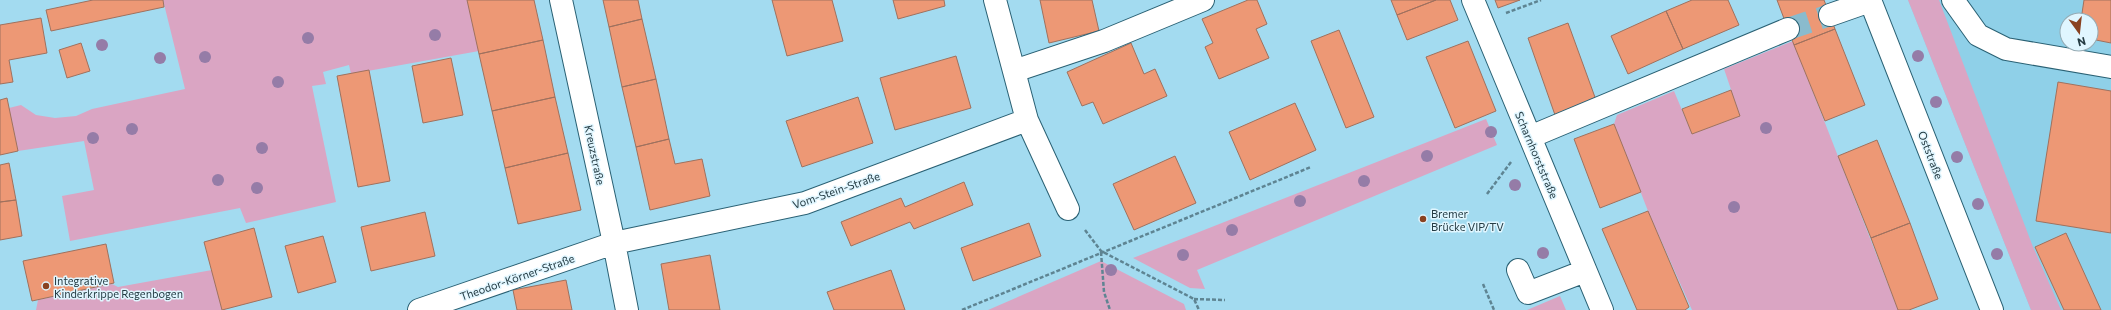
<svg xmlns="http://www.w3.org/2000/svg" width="2111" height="310" font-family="Commissioner,sans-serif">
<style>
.built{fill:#8fd0e8;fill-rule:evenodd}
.green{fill:#daa5c3}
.building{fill:#ed9875;stroke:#9f715e}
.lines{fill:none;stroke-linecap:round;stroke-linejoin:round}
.minor-tunnel{stroke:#8abbcd;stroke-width:22;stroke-dasharray:22 11;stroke-linecap:butt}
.minor-casing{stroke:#2a6174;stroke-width:24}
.path{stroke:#5e8492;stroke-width:2.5;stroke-dasharray:4 2;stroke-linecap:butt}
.minor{stroke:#fff;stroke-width:22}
.tree{fill:#957ca7}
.poi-dot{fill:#894221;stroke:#e0f6ff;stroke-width:1.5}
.labels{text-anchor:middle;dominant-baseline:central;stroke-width:3;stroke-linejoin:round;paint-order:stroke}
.street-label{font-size:11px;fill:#243b43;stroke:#e0f6ff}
.poi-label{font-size:11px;fill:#243b43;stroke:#e0f6ff;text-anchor:start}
</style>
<rect width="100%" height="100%" fill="#a3dbf0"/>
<path class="built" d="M1908 0H2111V310H2031ZM2067 20H2091V44H2067Z"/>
<path class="green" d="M163 0H467L479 51 351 74 349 65 323 72 326 84 312 86 336 202 246 223 240 208 70 241 62 196 94 190 84 141 18 151 9 108 21 105 36 115 55 118 76 116 92 109 185 89Z
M1908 0H1939L2033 247 2061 310H2031Z
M1793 41 1898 310H1692L1648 211 1614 124 1617 115 1674 91 1692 134 1740 116 1724 69Z
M1486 119 1497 145 1197 270 1205 289 1190 288 1133 258Z
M1101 261 1184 304 1186 310H988Z
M212 270 222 310H36L38 300 112 284 118 287Z
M1560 296 1566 310H1527Z"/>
<path class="building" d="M93 0H163L164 7 51 31 46 10Z
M467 0H534L543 40 479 54Z
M603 0H638L642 19 609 27Z
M772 0H832L843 41 787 56Z
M893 0H944L945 6 898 19Z
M1040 0H1092L1099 31 1049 43Z
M1248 0H1257L1267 24 1256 29 1269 58 1219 79 1205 47 1213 43 1202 19Z
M1391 0H1436L1397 15Z
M1436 0H1450L1458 20 1407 40 1397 15Z
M1495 0H1520L1498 8Z
M1692 0H1728L1739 25 1683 49 1666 11Z
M1777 0H1824L1835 29 1794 45Z
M2084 0H2111V43L2091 39V20H2081Z
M1666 11 1683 49 1628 74 1611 36Z
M41 18 47 53 9 60 13 82 0 84V25Z
M642 19 656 79 622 87 609 27Z
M1568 23 1596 100 1555 115 1528 38Z
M1835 29 1865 105 1825 121 1794 45Z
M1339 30 1374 117 1346 128 1311 41Z
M543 40 555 97 492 111 479 54Z
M1468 41 1496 111 1455 128 1426 57Z
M81 43 90 71 67 78 59 50Z
M1131 43 1144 74 1155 69 1167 96 1103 124 1093 102 1082 106 1067 72Z
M956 56 971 108 895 130 880 78Z
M451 58 463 115 423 123 412 66Z
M369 70 390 181 358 187 337 76Z
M656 79 669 139 636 147 622 87Z
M2058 82 2111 91V233L2036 221Z
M1731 90 1740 116 1692 134 1682 109Z
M555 97 568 153 505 168 492 111Z
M858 97 873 143 802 167 786 121Z
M7 98 18 151 0 155V100Z
M1295 103 1316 150 1250 180 1229 132Z
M1614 124 1641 192 1600 208 1574 139Z
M669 139 675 164 702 159 710 196 650 210 636 147Z
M1877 140 1910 223 1871 238 1838 156Z
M568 153 581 210 518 224 505 168Z
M1175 156 1196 203 1134 230 1113 184Z
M9 163 16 200 0 202V165Z
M964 182 973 205 914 229 910 222 851 246 841 222 901 198 905 207Z
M16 200 22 236 0 240V202Z
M1648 211 1689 307 1685 310H1637L1602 229Z
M425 212 435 256 371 271 361 227Z
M1029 223 1041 256 973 281 961 248Z
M1910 223 1938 299 1909 310H1898L1871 238Z
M254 228 272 297 222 310 204 242Z
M2066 233 2101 310H2064L2035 247Z
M323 236 336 282 298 293 285 246Z
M106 244 114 283 32 301 23 261Z
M710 255 720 310H669L661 264Z
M891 270 905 310H834L827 292Z
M566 280 572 310H517L513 290Z"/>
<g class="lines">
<path class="minor-tunnel" d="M1788 29 1830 15"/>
<g class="minor-casing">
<path id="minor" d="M561 0 614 243 627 310
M995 0 1027 120 1068 209
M1473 0 1602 310
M1870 0 1992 310
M1953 0 1978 35 2006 49 2111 67
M1830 15 1870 1
M1014 71 1104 41 1203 0
M1530 137 1788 29
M1518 270 1528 293 1585 271
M419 310 614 243 805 203 1027 120"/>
</g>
<path class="path" d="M1506 13 1541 0
M1487 194 1511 162
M1085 230 1101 251 1194 299 1199 310
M1101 252 1104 292 1110 310
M1483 284 1494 310
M1194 299 1225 300
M962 310 1311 167"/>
<use href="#minor" class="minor"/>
</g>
<g class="tree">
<circle cx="435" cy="35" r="6"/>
<circle cx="308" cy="38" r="6"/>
<circle cx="102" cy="45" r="6"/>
<circle cx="1918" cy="56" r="6"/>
<circle cx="205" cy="57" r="6"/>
<circle cx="160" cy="58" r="6"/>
<circle cx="278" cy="82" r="6"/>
<circle cx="1936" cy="102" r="6"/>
<circle cx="1766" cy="128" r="6"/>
<circle cx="132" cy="129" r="6"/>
<circle cx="1491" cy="132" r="6"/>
<circle cx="93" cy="138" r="6"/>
<circle cx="262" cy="148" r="6"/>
<circle cx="1427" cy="156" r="6"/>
<circle cx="1957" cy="157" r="6"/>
<circle cx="218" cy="180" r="6"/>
<circle cx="1364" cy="181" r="6"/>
<circle cx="1515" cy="185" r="6"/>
<circle cx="257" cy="188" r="6"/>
<circle cx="1300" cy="201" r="6"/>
<circle cx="1978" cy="204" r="6"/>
<circle cx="1734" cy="207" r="6"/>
<circle cx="1232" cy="230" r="6"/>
<circle cx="1543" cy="253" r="6"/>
<circle cx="1997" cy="254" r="6"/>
<circle cx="1183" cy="255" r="6"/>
<circle cx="1111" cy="270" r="6"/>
</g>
<g class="poi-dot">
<circle cx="1423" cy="219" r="4"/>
<circle cx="46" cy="286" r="4"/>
</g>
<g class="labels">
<g class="street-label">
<text transform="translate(595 155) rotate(78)">Kreuzstraße</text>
<text transform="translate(1537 155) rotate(67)">Scharnhorststraße</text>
<text transform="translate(1931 155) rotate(69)">Oststraße</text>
<text transform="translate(836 190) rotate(-19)">Vom-Stein-Straße</text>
<text transform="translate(517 277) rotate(-19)">Theodor-Körner-Straße</text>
</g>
<g class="poi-label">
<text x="1431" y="213">Bremer<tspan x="1431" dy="13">Brücke VIP/TV</tspan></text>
<text x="54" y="280">Integrative<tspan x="54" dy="13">Kinderkrippe Regenbogen</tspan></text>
</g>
</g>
<g transform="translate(2079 32) rotate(165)"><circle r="19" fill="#e0f6ff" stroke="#95abb4"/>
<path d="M0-3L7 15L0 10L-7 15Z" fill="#894221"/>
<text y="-6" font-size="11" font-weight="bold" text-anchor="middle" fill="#243b43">N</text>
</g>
</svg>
